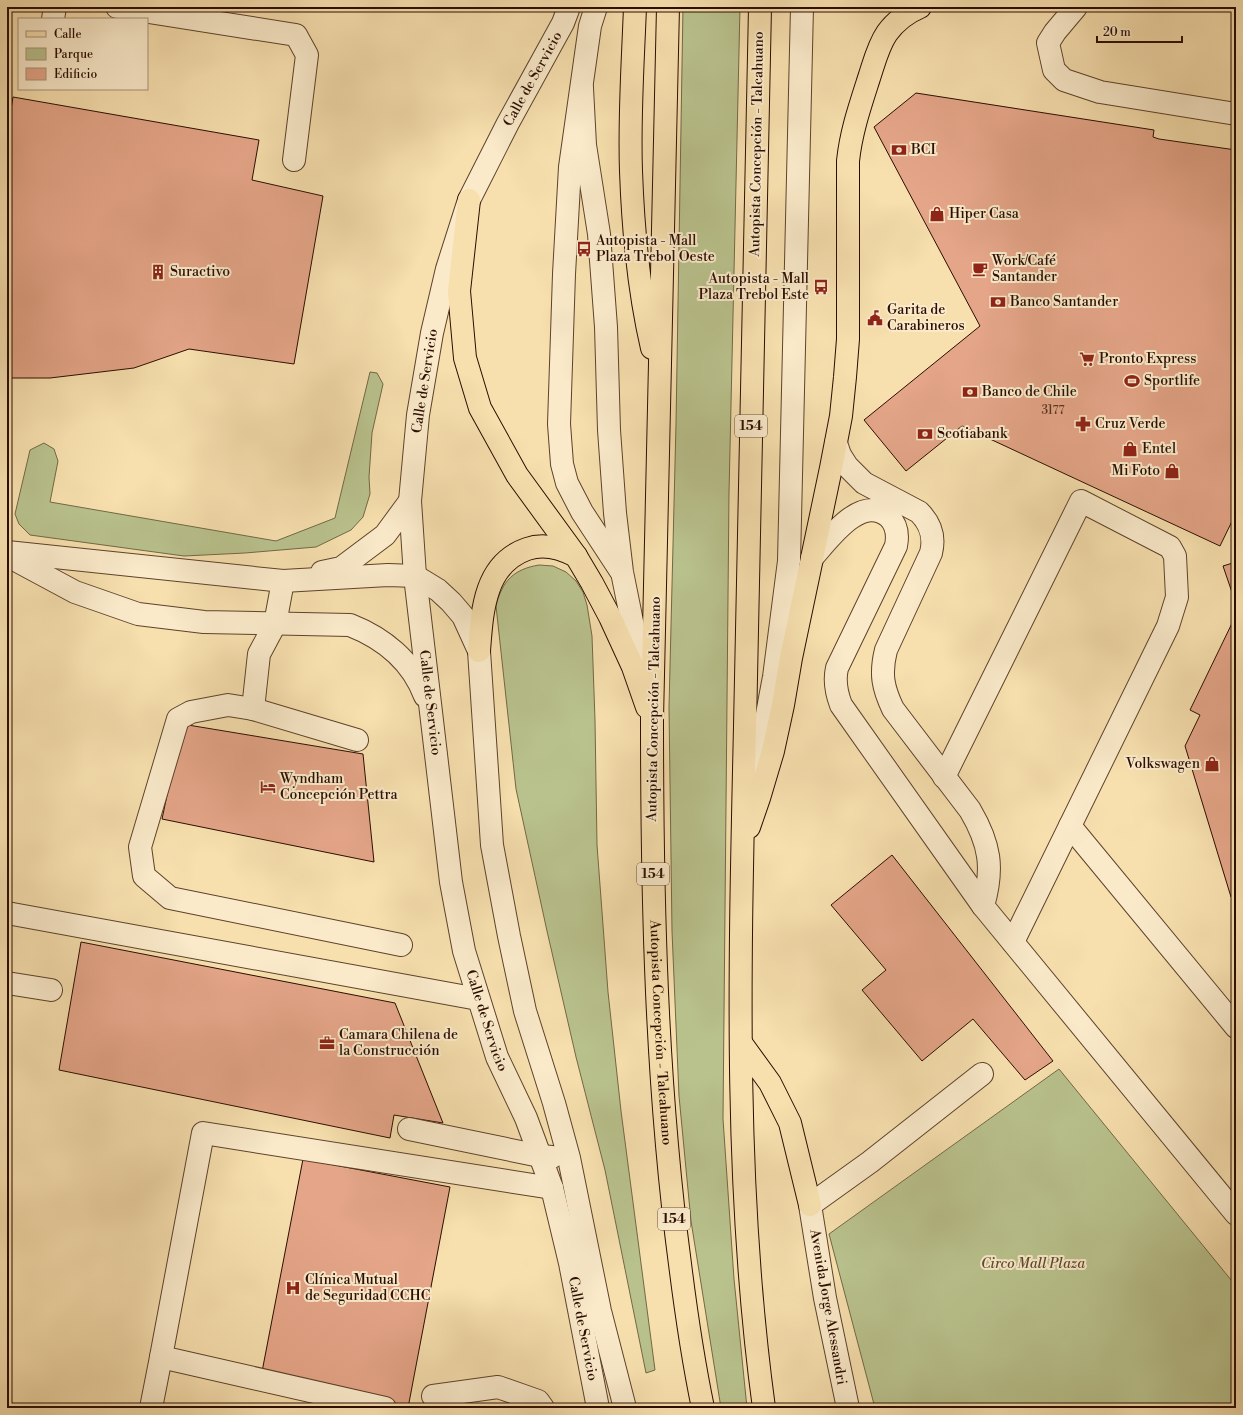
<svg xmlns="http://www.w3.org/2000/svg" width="1243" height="1415" font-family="'Libre Bodoni',serif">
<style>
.green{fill:#b9c28d;stroke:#726846}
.building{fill:#e4a588;stroke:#2a0d00}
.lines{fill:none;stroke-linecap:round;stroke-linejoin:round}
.minor-casing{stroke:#5d422c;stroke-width:24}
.major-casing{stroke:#2a0d00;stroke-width:24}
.minor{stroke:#faeaca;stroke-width:22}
.major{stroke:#f7dfae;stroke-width:22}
.labels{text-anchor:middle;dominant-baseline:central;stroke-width:4;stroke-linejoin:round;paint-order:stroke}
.number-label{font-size:12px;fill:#583322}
.shield{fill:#faeaca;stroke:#684f3d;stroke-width:1}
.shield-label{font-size:13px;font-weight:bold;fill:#2a0d00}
.street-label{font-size:14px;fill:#2a0d00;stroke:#faeaca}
.poi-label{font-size:14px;fill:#2a0d00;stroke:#faeaca;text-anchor:start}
.park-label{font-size:14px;font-style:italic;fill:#5c4c31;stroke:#faeaca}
</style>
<rect width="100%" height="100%" fill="#f7dfae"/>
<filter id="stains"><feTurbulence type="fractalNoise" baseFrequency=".005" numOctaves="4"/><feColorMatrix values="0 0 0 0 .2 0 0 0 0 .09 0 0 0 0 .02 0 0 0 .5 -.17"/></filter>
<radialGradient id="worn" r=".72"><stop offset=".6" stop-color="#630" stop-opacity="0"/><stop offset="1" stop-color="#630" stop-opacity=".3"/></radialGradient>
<path class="green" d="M683 7H740L729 493 723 1119 734 1279 747 1408H721L691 1221 679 1096 672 931 669 707 676 424Z
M370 372 377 373 383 384 372 433 369 477 370 494 363 517 351 530 316 547 245 553 184 556 30 535 19 524 15 514 30 450 44 443 54 449 58 461 50 502 276 541 335 518Z
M539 565 553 566 566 572 576 581 583 592 587 605 592 636 595 720 597 845 608 992 621 1111 655 1370 646 1373 605 1170 576 1057 547 931 516 789 496 606C502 581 514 569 539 565Z
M1059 1069 1236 1286V1408H875L829 1234Z"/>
<path class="building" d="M916 93 1154 130 1153 137 1159 139 1236 150V513L1220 546 962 426 906 471 864 420 980 326 874 127Z
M13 97 259 140 252 180 323 196 294 364 189 349 134 368 50 378H7V116H10Z
M1236 562V604L1223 566Z
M1236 615V900L1231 897 1185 746 1200 715 1190 710Z
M182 724 363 754 374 862 162 819Z
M892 855 1053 1061 1025 1080 973 1019 922 1061 862 990 886 970 831 905Z
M81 942 395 1003 443 1123 394 1115 390 1138 59 1070Z
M303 1159 450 1187 408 1408H392L261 1377Z"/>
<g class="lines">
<g class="minor-casing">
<g id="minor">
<path d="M117 7 296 35 307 55 294 160"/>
<path id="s1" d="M569 7 563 23 508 123 469 200 447 269 432 333 418 415 410 501 415 576 451 882 464 951 497 1057 526 1118 552 1188 570 1263 598 1408"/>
<path d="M596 7 590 26 570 167 564 274 559 424 562 464 567 483 582 512 620 570"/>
<path d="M1076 7 1055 32 1048 43 1054 70 1064 80 1100 92 1236 114"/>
<path d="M53 19 55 7"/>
<path d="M582 88 585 145 599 234 606 327 609 430 615 513 622 572 644 681"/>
<path d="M836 443 840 455 847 466 864 483 919 512C931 524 935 537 931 553L886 650C880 674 883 688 893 709L970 810C990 844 994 868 983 906"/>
<path d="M7 552 283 581 388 575 415 576 438 590 451 602 463 616 479 651 492 845 509 936 525 1011 554 1103 569 1158 600 1311 625 1408"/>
<path d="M8 556 75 592 138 614 204 622 350 625C383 638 412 661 425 696"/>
<path d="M812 558C829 539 861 493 889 517 897 525 898 536 896 546L837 668C834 681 836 692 841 705L983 906 1236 1214"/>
<path d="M322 572 341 568 385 535 410 501"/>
<path d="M253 709 259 654 275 624 283 581"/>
<path d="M357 740 253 709 228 705 191 712 178 719 140 847 144 876 170 898 401 945"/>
<path d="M944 777 1081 501 1170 547 1175 556 1177 597 1168 626 1013 942"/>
<path d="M752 794 774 677 789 561 802 7"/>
<path d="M1070 826 1236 1027"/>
<path d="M7 913 478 999"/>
<path d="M7 983 51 990"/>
<path d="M409 1129 540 1156 552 1157"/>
<path d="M433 1396 498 1387 538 1401 543 1408"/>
<path d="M151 1408 161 1357"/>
<path d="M385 1408 161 1357 203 1133 552 1188"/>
<path d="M848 1408 825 1298 810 1205 870 1162 982 1074"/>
</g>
</g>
<g class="major-casing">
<g id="major">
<path d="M635 7C633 61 629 116 631 171 633 228 639 292 652 348"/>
<path id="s2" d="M668 7 652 719C652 901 656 1083 680 1264 686 1312 693 1360 703 1408"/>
<path d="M760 7C754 246 750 486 745 726 740 953 733 1182 764 1408"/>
<path d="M469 200 459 291 465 358 480 408 517 475 576 556 592 583 610 617 633 667 647 707"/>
<path d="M479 651C482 612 484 564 527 549 544 543 561 548 576 556"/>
<path d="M749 827 759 798 773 751 783 705 791 658 831 468 841 416 845 377 848 339V161C851 132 860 106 869 78 874 63 878 46 887 33 895 22 908 12 920 7"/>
<path d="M741 1043 770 1083 790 1123 810 1205"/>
</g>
</g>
<use href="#minor" class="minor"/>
<use href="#major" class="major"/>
</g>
<defs>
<g id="bank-bare" transform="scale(1.2)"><path d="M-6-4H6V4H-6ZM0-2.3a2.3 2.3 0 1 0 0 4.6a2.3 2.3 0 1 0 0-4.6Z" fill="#8f2418" stroke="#faeaca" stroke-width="2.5" paint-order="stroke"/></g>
<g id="shop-bare" transform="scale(1.2)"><path d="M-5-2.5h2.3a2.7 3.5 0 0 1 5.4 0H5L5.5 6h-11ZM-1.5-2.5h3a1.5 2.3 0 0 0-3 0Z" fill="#8f2418" stroke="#faeaca" stroke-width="2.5" paint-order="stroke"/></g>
<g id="bus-bare" transform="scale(1.2)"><path d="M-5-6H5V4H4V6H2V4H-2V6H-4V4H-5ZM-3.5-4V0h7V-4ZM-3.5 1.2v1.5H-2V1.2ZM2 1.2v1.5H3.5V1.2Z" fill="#8f2418" stroke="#faeaca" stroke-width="2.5" paint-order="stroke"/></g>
<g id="cafe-bare" transform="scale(1.2)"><path d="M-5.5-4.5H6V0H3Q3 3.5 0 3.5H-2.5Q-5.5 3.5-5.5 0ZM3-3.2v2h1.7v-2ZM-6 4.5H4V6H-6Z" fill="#8f2418" stroke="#faeaca" stroke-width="2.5" paint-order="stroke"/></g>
<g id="building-bare" transform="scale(1.2)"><path d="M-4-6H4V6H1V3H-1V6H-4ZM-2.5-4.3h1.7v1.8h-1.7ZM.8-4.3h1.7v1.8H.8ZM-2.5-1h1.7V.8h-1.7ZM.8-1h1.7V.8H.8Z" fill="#8f2418" stroke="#faeaca" stroke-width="2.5" paint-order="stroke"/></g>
<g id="civic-bare" transform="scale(1.2)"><path d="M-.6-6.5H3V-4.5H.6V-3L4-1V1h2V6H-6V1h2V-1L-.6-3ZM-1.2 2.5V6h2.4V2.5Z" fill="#8f2418" stroke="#faeaca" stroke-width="2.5" paint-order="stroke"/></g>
<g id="supermarket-bare" transform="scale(1.2)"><path d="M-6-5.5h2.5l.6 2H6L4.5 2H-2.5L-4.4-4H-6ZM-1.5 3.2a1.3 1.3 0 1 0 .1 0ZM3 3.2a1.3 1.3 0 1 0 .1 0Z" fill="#8f2418" stroke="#faeaca" stroke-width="2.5" paint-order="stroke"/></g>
<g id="stadium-bare" transform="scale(1.2)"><path d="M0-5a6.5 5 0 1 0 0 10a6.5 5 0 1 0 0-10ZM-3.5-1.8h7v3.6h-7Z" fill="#8f2418" stroke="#faeaca" stroke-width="2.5" paint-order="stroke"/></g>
<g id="pharmacy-bare" transform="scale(1.2)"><path d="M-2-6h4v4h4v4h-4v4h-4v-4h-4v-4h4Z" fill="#8f2418" stroke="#faeaca" stroke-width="2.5" paint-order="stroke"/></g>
<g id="hotel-bare" transform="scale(1.2)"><path d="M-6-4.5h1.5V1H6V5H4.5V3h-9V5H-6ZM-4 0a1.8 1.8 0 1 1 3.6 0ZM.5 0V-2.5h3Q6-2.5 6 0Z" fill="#8f2418" stroke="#faeaca" stroke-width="2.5" paint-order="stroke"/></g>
<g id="office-bare" transform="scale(1.2)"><path d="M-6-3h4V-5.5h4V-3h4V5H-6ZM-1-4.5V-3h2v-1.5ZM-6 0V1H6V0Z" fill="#8f2418" stroke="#faeaca" stroke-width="2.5" paint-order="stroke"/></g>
<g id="hospital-bare" transform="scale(1.2)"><path d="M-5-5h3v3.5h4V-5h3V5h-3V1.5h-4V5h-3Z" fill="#8f2418" stroke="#faeaca" stroke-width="2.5" paint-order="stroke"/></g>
</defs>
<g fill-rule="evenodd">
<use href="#bank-bare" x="899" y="150"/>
<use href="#shop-bare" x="937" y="214"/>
<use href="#bus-bare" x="584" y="249"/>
<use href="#cafe-bare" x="980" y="269"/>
<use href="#building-bare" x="158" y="272"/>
<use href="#bus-bare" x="821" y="287"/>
<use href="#bank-bare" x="998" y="302"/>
<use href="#civic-bare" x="875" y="318"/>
<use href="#supermarket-bare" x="1087" y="359"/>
<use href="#stadium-bare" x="1132" y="381"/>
<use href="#bank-bare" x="970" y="392"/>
<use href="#pharmacy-bare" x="1083" y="424"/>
<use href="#bank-bare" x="925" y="434"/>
<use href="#shop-bare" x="1130" y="449"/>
<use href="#shop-bare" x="1172" y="471"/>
<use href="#shop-bare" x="1212" y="764"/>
<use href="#hotel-bare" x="268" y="787"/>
<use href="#office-bare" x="327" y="1043"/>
<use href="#hospital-bare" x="293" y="1288"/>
</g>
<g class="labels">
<g class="number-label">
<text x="1053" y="410">3177</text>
</g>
<g class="shield">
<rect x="735" y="415" width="32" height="22" rx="3"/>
<rect x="637" y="863" width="32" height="22" rx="3"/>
<rect x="658" y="1208" width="32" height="22" rx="3"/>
</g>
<g class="shield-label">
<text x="751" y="426">154</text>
<text x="653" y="874">154</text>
<text x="674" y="1219">154</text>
</g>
<g class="street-label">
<text transform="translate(533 79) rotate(-61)">Calle de Servicio</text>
<text transform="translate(757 144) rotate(-89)">Autopista Concepción - Talcahuano</text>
<text transform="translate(425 381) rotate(-81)">Calle de Servicio</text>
<text stroke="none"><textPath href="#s1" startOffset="728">Calle de Servicio</textPath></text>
<text transform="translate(654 709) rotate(-89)">Autopista Concepción - Talcahuano</text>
<text stroke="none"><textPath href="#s1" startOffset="1052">Calle de Servicio</textPath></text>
<text stroke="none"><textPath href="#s2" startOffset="1026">Autopista Concepción - Talcahuano</textPath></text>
<text transform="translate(828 1307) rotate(80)">Avenida Jorge Alessandri</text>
<text stroke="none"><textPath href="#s1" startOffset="1376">Calle de Servicio</textPath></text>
</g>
<g class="poi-label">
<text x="911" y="150">BCI</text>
<text x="949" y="214">Hiper Casa</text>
<text x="596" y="241">Autopista - Mall<tspan x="596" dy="16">Plaza Trebol Oeste</tspan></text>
<text x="992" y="261">Work/Café<tspan x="992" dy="16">Santander</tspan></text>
<text x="170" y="272">Suractivo</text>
<text x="809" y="279" text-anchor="end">Autopista - Mall<tspan x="809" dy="16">Plaza Trebol Este</tspan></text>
<text x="1010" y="302">Banco Santander</text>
<text x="887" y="310">Garita de<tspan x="887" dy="16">Carabineros</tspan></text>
<text x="1099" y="359">Pronto Express</text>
<text x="1144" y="381">Sportlife</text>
<text x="982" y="392">Banco de Chile</text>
<text x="1095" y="424">Cruz Verde</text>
<text x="937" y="434">Scotiabank</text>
<text x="1142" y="449">Entel</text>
<text x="1160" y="471" text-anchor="end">Mi Foto</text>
<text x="1200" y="764" text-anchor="end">Volkswagen</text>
<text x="280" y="779">Wyndham<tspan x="280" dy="16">Concepción Pettra</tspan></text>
<text x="339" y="1035">Camara Chilena de<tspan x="339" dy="16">la Construcción</tspan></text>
<text x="305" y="1280">Clínica Mutual<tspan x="305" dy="16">de Seguridad CCHC</tspan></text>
</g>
<g class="park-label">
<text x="1033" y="1264">Circo Mall Plaza</text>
</g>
</g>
<rect width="1243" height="1415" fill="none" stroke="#f7dfae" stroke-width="24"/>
<rect x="8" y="8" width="1227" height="1399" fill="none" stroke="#2a0d00" stroke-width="2"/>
<rect x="12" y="12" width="1219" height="1391" fill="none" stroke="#2a0d00"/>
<rect x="18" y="18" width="130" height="72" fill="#faeaca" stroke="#a79279"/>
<rect x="26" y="31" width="20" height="6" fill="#f7dfae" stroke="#a79279"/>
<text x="54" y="38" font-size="12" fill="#2a0d00">Calle</text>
<rect x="26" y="48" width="20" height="12" fill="#b9c28d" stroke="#a79279"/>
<text x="54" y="58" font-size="12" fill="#2a0d00">Parque</text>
<rect x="26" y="68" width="20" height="12" fill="#e4a588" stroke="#a79279"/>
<text x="54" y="78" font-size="12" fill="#2a0d00">Edificio</text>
<path d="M1097 36v6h85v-6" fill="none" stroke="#2a0d00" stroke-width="2"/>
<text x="1103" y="36" font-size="12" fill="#2a0d00" stroke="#faeaca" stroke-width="3" paint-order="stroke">20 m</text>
<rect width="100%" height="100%" filter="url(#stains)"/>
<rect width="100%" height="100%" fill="url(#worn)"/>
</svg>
